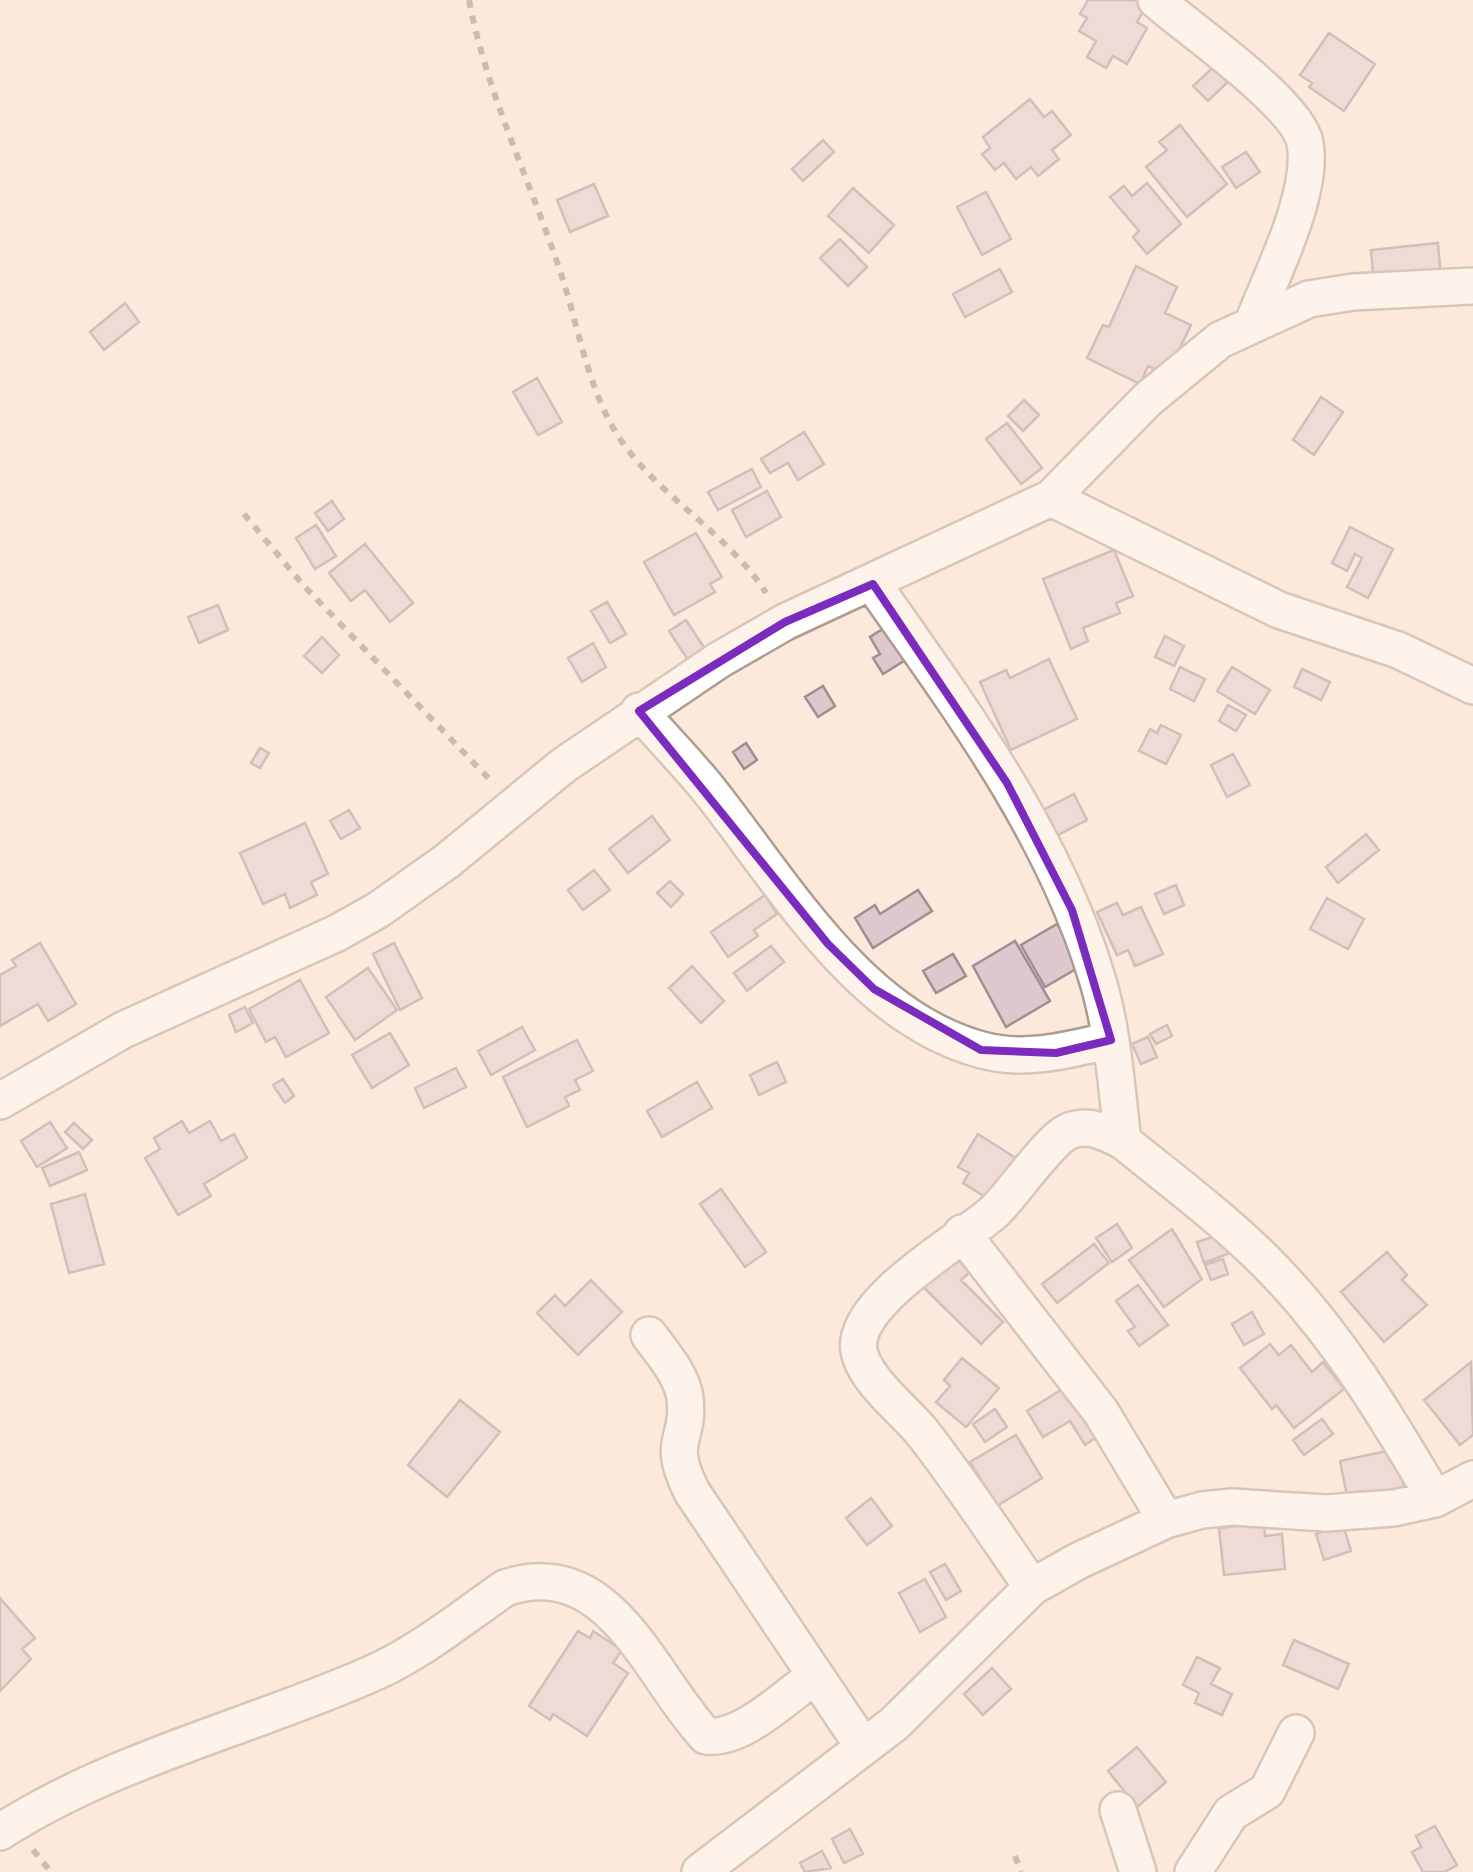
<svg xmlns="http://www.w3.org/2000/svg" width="1473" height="1872" font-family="'PT Serif',serif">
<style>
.building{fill:#dfc7ce;stroke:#a38d93;stroke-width:2.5}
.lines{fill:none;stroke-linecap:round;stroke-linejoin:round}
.minor-casing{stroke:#ad9c8f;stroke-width:40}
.path{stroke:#92857c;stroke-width:6;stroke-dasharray:8 8;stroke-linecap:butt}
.minor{stroke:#fff;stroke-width:35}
.marked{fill:none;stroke:#7b2cbf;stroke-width:8;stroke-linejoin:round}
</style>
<rect width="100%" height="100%" fill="#fce9db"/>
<path class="building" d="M1088 0H1134L1146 6 1137 22 1147 28 1127 64 1113 56 1106 68 1087 57 1096 41 1079 31 1087 18 1080 14Z
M1329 33 1375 64 1344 111 1309 87 1312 83 1300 75Z
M1220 61 1234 76 1208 101 1193 86Z
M1030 99 1044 117 1052 111 1071 135 1052 150 1059 159 1038 176 1031 167 1016 179 1004 163 995 170 982 154 990 148 983 137Z
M1180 125 1227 184 1187 217 1146 167 1167 150 1159 142Z
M823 140 834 152 803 181 792 169Z
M1246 152 1260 172 1236 188 1222 167Z
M1147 183 1181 224 1147 254 1133 237 1139 231 1110 197 1124 186 1132 196Z
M594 184 608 216 570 232 557 200Z
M853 188 894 225 869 253 828 216Z
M986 192 1011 239 982 255 957 207Z
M840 239 867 267 848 286 820 258Z
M1438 243 1441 278 1374 285 1371 250Z
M1136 266 1177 287 1165 313 1191 325 1167 375 1148 366 1140 384 1087 358 1103 325 1109 327Z
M1000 269 1012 292 965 317 953 294Z
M125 303 139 322 104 350 90 332Z
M537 378 562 422 538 435 513 392Z
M1321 397 1343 412 1314 455 1293 440Z
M1024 400 1039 415 1023 431 1008 416Z
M1007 423 1042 468 1021 484 986 439Z
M804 432 824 464 798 480 788 463 770 473 761 459Z
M752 469 761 487 718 510 708 492Z
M767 491 781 517 746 537 732 510Z
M332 501 344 519 328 531 315 513Z
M316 525 336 556 315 569 296 538Z
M1350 527 1393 549 1368 598 1347 587 1362 558 1355 554 1347 571 1332 563Z
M696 533 722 577 710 584 715 592 674 615 644 562Z
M365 544 413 603 390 622 365 590 351 601 329 573Z
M1114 550 1133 596 1116 603 1120 613 1083 628 1088 641 1071 649 1043 579Z
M607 602 626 634 610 643 591 611Z
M218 605 228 630 199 643 188 617Z
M686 620 707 652 690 663 669 631Z
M886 627 907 659 883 674 873 658 880 654 870 637Z
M1165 636 1184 646 1174 666 1155 657Z
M322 637 339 655 322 673 304 656Z
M593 643 606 667 582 682 568 658Z
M1049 659 1077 719 1011 750 980 682 1006 670 1010 678Z
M1180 667 1205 679 1194 701 1170 689Z
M1232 667 1270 690 1255 714 1217 691Z
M1302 669 1330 682 1321 700 1294 687Z
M823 686 835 706 818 717 805 697Z
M1228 705 1246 715 1236 731 1219 721Z
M1161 725 1181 735 1166 764 1139 751 1150 729 1157 733Z
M746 743 757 760 744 769 733 752Z
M260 748 269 753 260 768 251 763Z
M1233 754 1250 785 1227 797 1211 765Z
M1074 794 1087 820 1052 838 1039 812Z
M349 810 360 828 341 839 330 821Z
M652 816 670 840 628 873 609 849Z
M305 823 328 874 311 882 317 895 290 908 285 894 263 904 240 853Z
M1366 834 1379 850 1338 883 1326 867Z
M594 870 610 890 583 910 568 890Z
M670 881 683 894 671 907 657 893Z
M1176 885 1184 905 1164 914 1155 894Z
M918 890 932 911 873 948 855 918 875 905 880 914Z
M765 895 777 914 754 930 758 936 728 957 711 932Z
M1327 898 1364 919 1348 949 1310 929Z
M1117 903 1123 915 1141 907 1163 954 1135 966 1128 950 1117 955 1097 912Z
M1057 924 1081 966 1045 987 1021 945Z
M1015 941 1050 1001 1006 1027 973 966Z
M40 943 76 1004 48 1021 38 1004 0 1026V975L16 966 12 960Z
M394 943 422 998 400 1010 373 954Z
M771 946 784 962 747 991 734 973Z
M953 954 966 976 936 993 923 971Z
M692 966 724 1001 701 1023 669 988Z
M368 968 397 1010 355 1040 326 997Z
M300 980 329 1033 286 1057 275 1037 266 1042 249 1009Z
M245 1007 253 1023 236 1032 229 1015Z
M1167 1025 1172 1036 1156 1044 1150 1034Z
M522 1027 535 1050 491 1075 478 1051Z
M390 1033 409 1065 372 1088 352 1055Z
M1148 1037 1157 1057 1141 1064 1132 1044Z
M577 1040 593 1071 575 1080 580 1090 565 1097 569 1106 527 1127 503 1077Z
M777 1062 786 1082 759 1095 750 1075Z
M456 1068 466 1087 424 1108 415 1088Z
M283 1079 294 1096 285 1103 273 1085Z
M697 1082 712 1108 662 1137 647 1111Z
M182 1121 189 1133 210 1121 221 1141 234 1134 247 1158 204 1184 211 1196 178 1215 145 1158 160 1149 154 1138Z
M50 1122 67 1148 37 1167 21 1141Z
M74 1123 92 1140 83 1149 65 1132Z
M978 1134 1019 1160 993 1202 963 1183 969 1173 958 1167Z
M79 1152 87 1170 50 1186 42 1168Z
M721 1189 766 1252 745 1267 700 1204Z
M85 1194 104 1264 69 1273 51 1204Z
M1117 1224 1132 1248 1112 1262 1096 1238Z
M1172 1229 1202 1279 1164 1307 1129 1260Z
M1222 1234 1230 1253 1204 1263 1197 1242Z
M1094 1244 1109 1263 1057 1303 1042 1284Z
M947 1249 970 1272 961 1280 1003 1322 981 1344 916 1280Z
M1387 1252 1407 1275 1402 1280 1427 1305 1384 1342 1341 1292Z
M1223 1259 1228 1274 1211 1280 1205 1265Z
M591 1280 622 1312 578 1355 537 1313 555 1295 565 1306Z
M1138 1285 1168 1325 1139 1346 1128 1331 1135 1327 1116 1301Z
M1252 1312 1264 1334 1244 1345 1232 1324Z
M1270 1344 1279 1355 1291 1345 1312 1372 1323 1362 1344 1389 1294 1428 1276 1405 1272 1409 1240 1368Z
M962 1358 999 1388 966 1427 936 1402 950 1386 944 1380Z
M1471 1362 1473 1435 1460 1445 1424 1400Z
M1061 1390 1067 1400 1076 1394 1101 1434 1085 1445 1070 1421 1043 1437 1027 1411Z
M460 1400 500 1432 447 1497 408 1465Z
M995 1409 1007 1427 985 1442 973 1424Z
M1322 1419 1333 1434 1304 1455 1293 1440Z
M1016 1435 1042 1478 997 1506 970 1462Z
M1396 1449 1404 1489 1348 1501 1340 1461Z
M871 1498 892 1526 867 1545 846 1518Z
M1264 1523 1265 1536 1282 1534 1285 1569 1224 1575 1219 1528Z
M1343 1525 1351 1551 1324 1560 1316 1534Z
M945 1564 961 1591 946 1600 930 1572Z
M925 1579 946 1617 920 1632 899 1593Z
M0 1598 35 1638 22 1649 31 1659 0 1691Z
M578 1631 590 1638 593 1631 622 1650 613 1663 628 1673 587 1736 553 1714 550 1720 529 1706Z
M1294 1640 1349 1664 1338 1689 1283 1665Z
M1197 1657 1220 1668 1211 1684 1232 1694 1222 1715 1195 1703 1199 1693 1183 1685Z
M992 1668 1011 1689 983 1715 964 1694Z
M1137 1747 1166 1782 1137 1807 1108 1771Z
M1435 1826 1457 1865 1445 1872H1423L1412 1852 1421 1847 1416 1836Z
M850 1829 863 1854 844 1863 832 1839Z
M822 1851 831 1868 805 1872 800 1863Z"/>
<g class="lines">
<g class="minor-casing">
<path id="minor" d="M1156 0C1189 29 1298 104 1305 143 1314 193 1272 274 1254 320
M1051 498 1279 610 1398 650 1473 686
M873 584C959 707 1052 830 1096 975 1113 1028 1116 1085 1123 1141
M639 711C661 736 684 760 705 785 781 879 857 1017 982 1050 1025 1062 1069 1050 1111 1040
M0 1101 123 1030 337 933 378 910 447 861 564 765 719 660 785 622 1051 498 1148 399 1220 340 1309 299 1353 292 1473 286
M962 1233 1101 1412 1166 1520
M649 1335C662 1353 682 1375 685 1398 690 1443 665 1438 692 1492L863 1746
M1032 1587C996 1535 961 1482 922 1432 903 1409 869 1384 860 1355 844 1305 964 1239 994 1212 1013 1194 1052 1135 1072 1130 1091 1124 1107 1133 1123 1141 1172 1181 1225 1220 1270 1266 1337 1334 1387 1417 1435 1499
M1118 1810 1138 1872
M0 1832C114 1759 248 1728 371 1674 419 1653 462 1618 505 1588 610 1553 649 1675 706 1736 742 1741 787 1695 815 1676
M700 1872 894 1724 1032 1587 1078 1561 1166 1520 1202 1510 1232 1507 1326 1513 1394 1508 1435 1499 1473 1479
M1193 1872 1231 1813 1267 1791 1296 1733"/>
</g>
<path class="path" d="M469 0C487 95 531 182 561 274 579 328 588 391 620 439 660 498 727 532 766 593
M244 514 304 586 494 784
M33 1850 51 1872
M1015 1856 1021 1872"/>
<use href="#minor" class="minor"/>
</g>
<path d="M0 0H1473V1872H0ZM873 584 1007 783 1072 910 1111 1040 1056 1053 981 1050 874 989 828 944 639 711 785 622Z" fill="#fce9db" fill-opacity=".55" fill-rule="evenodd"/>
<path class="marked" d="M873 584 1007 783 1072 910 1111 1040 1056 1053 981 1050 874 989 828 944 639 711 785 622Z"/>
</svg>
